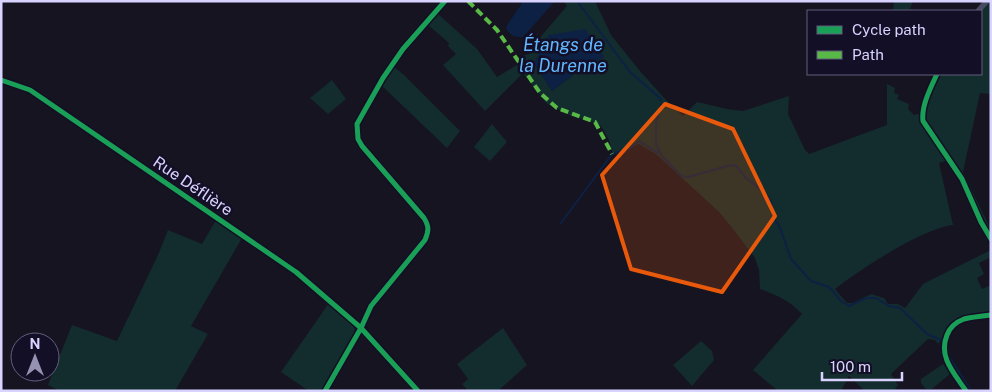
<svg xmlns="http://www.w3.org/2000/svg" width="992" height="392" font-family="'Public Sans',sans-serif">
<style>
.green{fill:#132c2d;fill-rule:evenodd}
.water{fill:#0d2144}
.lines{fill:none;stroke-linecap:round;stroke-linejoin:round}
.stream{stroke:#0d2144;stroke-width:2}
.minor{stroke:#4a4962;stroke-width:5.5}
.quiet{stroke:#58b947;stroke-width:4;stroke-dasharray:8 4;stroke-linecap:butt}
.cycleway-casing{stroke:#130f26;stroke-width:8}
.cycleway{stroke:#1a9f57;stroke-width:5}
.marked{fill:#e8590c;fill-opacity:0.2;stroke:#e8590c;stroke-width:4;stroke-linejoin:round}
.labels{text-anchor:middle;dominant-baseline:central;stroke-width:5;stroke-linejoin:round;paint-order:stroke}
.street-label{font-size:16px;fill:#d9d4ff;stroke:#130f26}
.water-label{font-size:18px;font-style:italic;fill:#62b6ff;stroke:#130f26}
</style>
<rect width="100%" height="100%" fill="#161421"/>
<path class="green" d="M563 1H595L611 35 640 71 666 100 683 116 697 102 727 109 743 111 789 96 788 114 805 150 809 154 887 125V84L895 88 894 93 899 95 897 99 909 104 908 109 914 115 921 113 948 160 939 163 953 225C921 229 861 269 835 289L847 303H853L871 294 884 298 888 304H898L905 308 923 284 991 250V257L979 263 984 274 977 278 982 289 991 285V314L961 319 938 344 935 340 928 339 891 374 898 385 895 389 897 391H865L849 376 841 391H778L753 370 802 314C787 299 780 297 760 289L759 270 755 258 733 229 719 212 656 154 639 144 613 155 609 140 601 126 592 122 569 115 546 103 523 73 485 111 443 65 456 54 448 46 449 43 428 25 421 31 437 13 477 49 497 77 517 65 523 73 525 70 515 55 519 57 529 54 536 42 567 6ZM604 57 582 68 552 91 534 63Z
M894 1H913L910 9 916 11H893Z
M989 1H991V94L980 93 963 172 991 230V236L971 195 926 124 924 113 939 74H981V11Z
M392 67H394L403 74 460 131 447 148 382 86Z
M332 80 346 99 328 114 310 98Z
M492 124 507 142 490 161 474 147Z
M216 220 242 238 191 326 208 334 175 391H60L48 385 72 325 117 341 158 255 168 230 202 244Z
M329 303 355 324 354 335 323 391H309L281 372Z
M503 328 527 365 498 391H468L462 384 468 379 457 364Z
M701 341 712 351 714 360 692 386 673 365Z
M943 364 951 373 932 389H926L921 383V379Z"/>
<path class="water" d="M523 1H555L523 37C513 37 511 36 506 28 508 22 519 9 523 1Z
M585 29 604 57 582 68 552 91 534 63 549 35Z"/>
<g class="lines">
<path class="stream" d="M577 1 630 72 660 98 661 101
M661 105 656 123V145L662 156 681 176 688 177 731 165 736 166 746 178 765 193 771 201 774 219 779 225 791 259 811 281 829 287 841 301 849 306 866 298H876L889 306 900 308 927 334 941 340
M561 223 612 154 630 148 639 141 658 153 659 152
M948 355 971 391"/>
<path class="minor" d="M978 11 987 1
M937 74C931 87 921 106 923 121L962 179 981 222 991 239
M1 80 30 90 296 272 361 328 418 391
M325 391 361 328 371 306 425 240C429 231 429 226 424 218L362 146 358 139 357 124 383 78 403 49 445 1
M966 391C954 373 938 357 947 335 950 327 956 322 964 319 972 317 982 316 991 315"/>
<path class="quiet" d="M468 1 497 30 540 93 557 108 595 122 612 154"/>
<g class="cycleway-casing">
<path id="cycleway" d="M937 74C931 87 921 106 923 121L962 179 981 222 991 239
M1 80 30 90 296 272 361 328 418 391
M325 391 361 328 371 306 425 240C429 231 429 226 424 218L362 146 358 139 357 124 383 78 403 49 445 1
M966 391C954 373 938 357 947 335 950 327 956 322 964 319 972 317 982 316 991 315"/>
</g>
<use href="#cycleway" class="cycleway"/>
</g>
<path class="marked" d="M665 104 733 129 775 216 722 292 631 269 602 175Z"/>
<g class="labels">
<g class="street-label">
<text transform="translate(193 186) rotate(34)">Rue Déflière</text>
</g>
<g class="water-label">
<text x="563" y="44">Étangs de<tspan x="563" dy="21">la Durenne</tspan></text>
</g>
</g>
<rect width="992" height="392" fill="none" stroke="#d9d4ff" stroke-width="5"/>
<rect x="807" y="10" width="175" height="65" fill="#130f26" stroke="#625e7d"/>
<rect x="817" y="26" width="25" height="8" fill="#1a9f57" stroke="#625e7d"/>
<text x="852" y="35" font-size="15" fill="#d9d4ff">Cycle path</text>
<rect x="817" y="51" width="25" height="8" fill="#58b947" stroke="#625e7d"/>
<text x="852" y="60" font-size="15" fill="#d9d4ff">Path</text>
<g transform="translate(35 357)"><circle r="24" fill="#130f26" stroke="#625e7d"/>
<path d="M0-4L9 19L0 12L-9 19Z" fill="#9591b1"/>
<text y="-8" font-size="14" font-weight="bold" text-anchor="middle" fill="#d9d4ff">N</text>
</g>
<path d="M822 372v8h80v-8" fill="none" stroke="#d9d4ff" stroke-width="2.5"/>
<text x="830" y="372" font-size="15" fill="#d9d4ff" stroke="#130f26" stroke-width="4" paint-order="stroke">100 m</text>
</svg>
